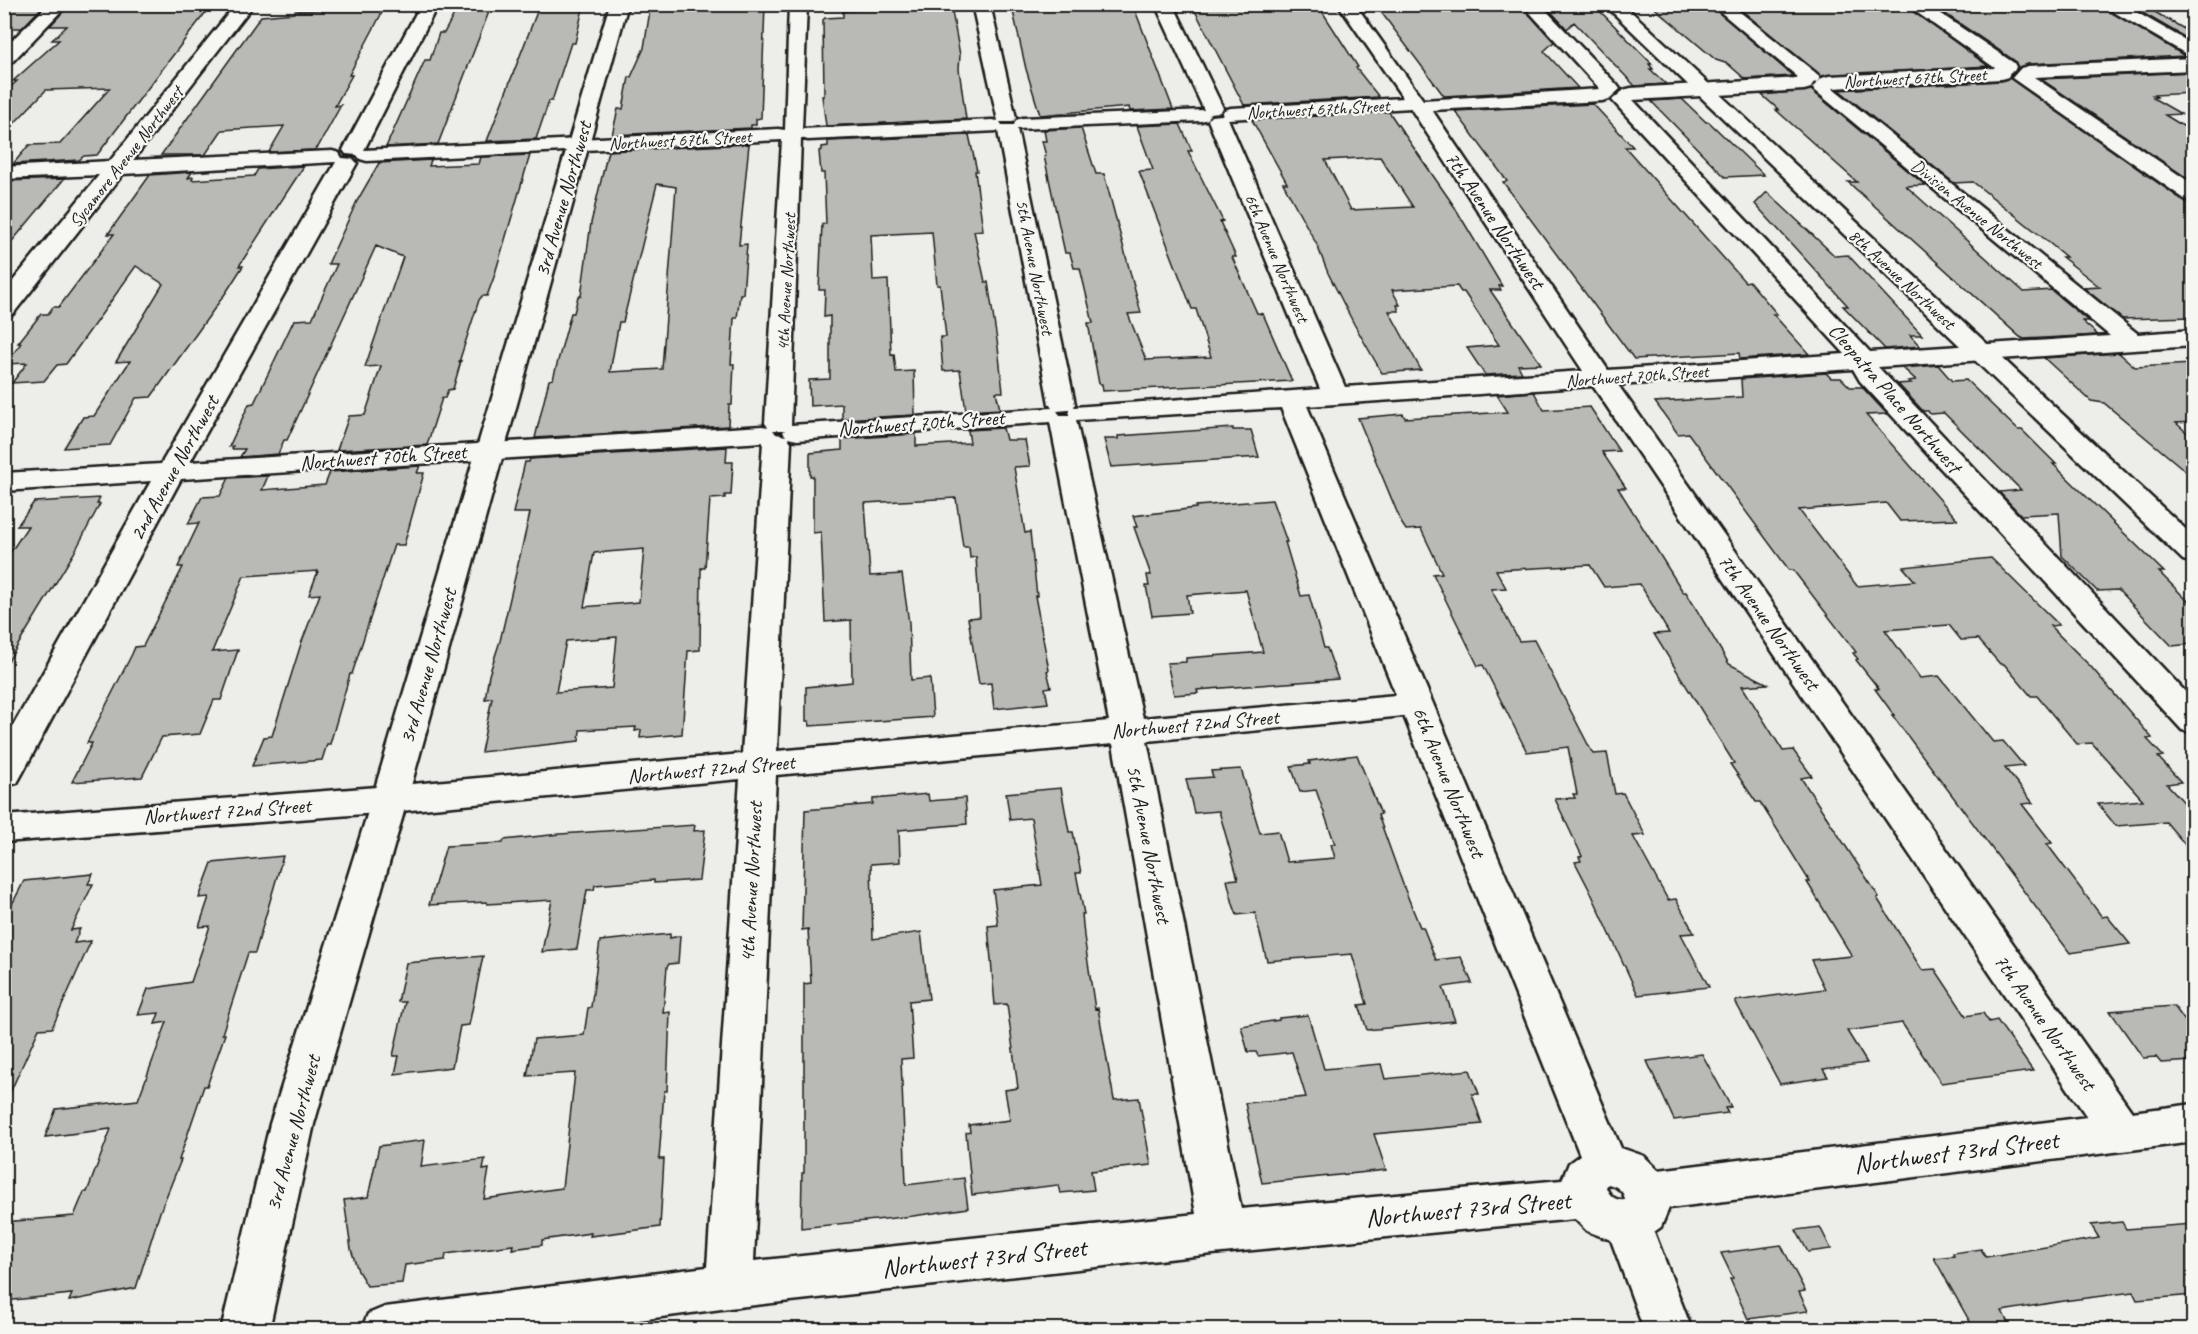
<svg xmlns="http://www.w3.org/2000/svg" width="2198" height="1334" font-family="Caveat,sans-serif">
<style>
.building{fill:#b9b9b6;stroke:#1c1c1c;stroke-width:1.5;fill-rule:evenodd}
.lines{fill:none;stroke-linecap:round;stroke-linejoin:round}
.minor-casing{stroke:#1c1c1c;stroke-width:5}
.tertiary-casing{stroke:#1c1c1c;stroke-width:5}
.secondary-casing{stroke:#1c1c1c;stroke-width:5}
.minor{fill:#f6f6f2;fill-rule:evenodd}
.tertiary{fill:#f6f6f2;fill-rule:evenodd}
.secondary{fill:#f6f6f2;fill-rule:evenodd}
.labels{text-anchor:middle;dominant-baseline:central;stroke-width:4.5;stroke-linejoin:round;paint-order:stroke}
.far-street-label{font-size:18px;fill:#1c1c1c;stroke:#f6f6f2}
.street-label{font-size:21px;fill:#1c1c1c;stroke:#f6f6f2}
.near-street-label{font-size:26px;fill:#1c1c1c;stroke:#f6f6f2}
</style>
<rect width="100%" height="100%" fill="#edede9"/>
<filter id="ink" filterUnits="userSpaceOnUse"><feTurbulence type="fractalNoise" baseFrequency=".0167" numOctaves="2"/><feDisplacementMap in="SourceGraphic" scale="12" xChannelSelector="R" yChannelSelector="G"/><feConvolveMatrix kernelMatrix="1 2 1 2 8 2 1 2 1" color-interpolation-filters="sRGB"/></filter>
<g filter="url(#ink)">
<path class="building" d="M4 4H45L22 28H4Z
M70 4H88V8L212 4 97 155 84 156 79 160 13 164 29 145 60 144 110 88 46 90 4 134V93L17 81H13L59 40H52L67 26H50Z
M492 4 438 144 386 147 425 60H430L439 33H444L458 7Z
M540 4H584L575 43H571L552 101H549L536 139 487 141Z
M651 4H765L761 118 756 119V125H751V128L612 135 618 109H623L629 77H631L644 48Z
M859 4H888L889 7 951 6 960 55 959 69 966 119 826 126 822 96H824L823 20 825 18 843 17V11L859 10Z
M1084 4 1087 7 1133 5 1173 109 1130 111 1129 107 1040 115 1026 69 1012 7Z
M1375 4H1520L1554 42 1544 51 1578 88 1444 96Z
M1544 4H1593L1652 64H1649L1653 69H1650L1666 84 1635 86 1574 22 1567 29Z
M1650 4H1709L1793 76 1745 79 1728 64 1716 60Z
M1734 4H1903L1988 66 1821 76Z
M1931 4H2007L2012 8 2098 4 2185 56 2028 64 2018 68 2015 61Z
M2127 4H2141L2193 34V42Z
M1192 5H1318L1358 67 1356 68 1379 97 1244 105Z
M385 7 349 75H352L335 106 341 105 318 147 314 150 269 152 284 126 222 130 205 155H161L261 16 294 13 295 11Z
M2193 72V93L2153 95 2157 97 2153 98 2181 114 2165 115 2193 132V182L2041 79Z
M2010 78 2185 202 2193 203V317L2122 319 2084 288 2100 287 2062 257H2066L2041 236 1973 182 1954 183 1839 90 2001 81Z
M1811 90 1925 185 1906 186 2024 292 2051 290 2088 321H2082L2098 335 2024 339 2020 337 1848 182H1857L1776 110H1779L1762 95Z
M1682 99 1706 122H1709L1764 175 1725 177 1651 101Z
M1593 104 1633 147H1625L1745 282 1749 281 1777 314H1773L1809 354 1740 359 1739 353 1634 359 1503 182 1507 181 1455 111Z
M1389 112 1454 206 1502 286H1499L1501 290H1490L1541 364 1518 365 1522 373 1485 375 1467 348 1499 345 1464 292H1461L1457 286 1392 290 1400 305H1397L1399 311H1389L1421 370 1382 373 1354 324 1328 273 1317 245 1283 183H1287L1252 120ZM1380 157 1413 207 1351 210 1325 160Z
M1180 124 1192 151H1188L1223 221 1220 222 1236 257H1232L1257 313 1263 314 1292 381 1103 391 1102 384H1099L1088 323H1093L1080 268H1074L1070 253H1065L1044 156H1046L1042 141H1046L1044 130 1081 128 1096 174H1104L1141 313 1128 314 1146 360 1211 357 1196 309H1192L1139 171 1153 170 1137 126Z
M969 135 977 171H975L983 230 974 231 985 282H988L998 347 1003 392H996L1000 409 966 411 960 370 943 371 940 337H946L940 285H937L932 232 871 235 873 281 888 280 891 355 894 354 896 372 914 371 915 415 842 419V404L810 406 809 380 830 379V316L824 317 825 290H819L822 224H826L824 173H821L819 151 822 150V147L828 146V141Z
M749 144 739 245 747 244 743 294H740L737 318H734L731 364H734L732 405H729L728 426 535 438 549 380 553 379 571 313H574L578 296H581L591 223 608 151ZM657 184 676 187 662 369 610 372 619 322H623Z
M530 155 494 277 487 296H482L479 300 459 362 461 361 453 389 448 390 445 398H442L427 445 337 450 349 416 365 415 381 366 365 367 403 257 376 246 287 440H284L278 454 240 457 245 449H232L233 446 229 447 249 404 254 403 294 320 312 319 337 264H328L357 201 379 163 431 160 429 166 479 164 481 157Z
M304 166 239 266H243L227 291 151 397 136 398 110 445 64 448 83 417 94 416 130 361 116 362 163 284 136 266 66 364 57 365 44 381 12 383 27 363 6 364 21 343H18L41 314H48L53 307H59L114 234H108L150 175 192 172 188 178 193 177 192 180 254 176 258 169Z
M64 179 4 251V181Z
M1767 192 1835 256 1848 255 1922 335H1910L1920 346 1885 349 1843 306H1848L1755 204Z
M2119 353 2135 367 2193 364V422L2176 423 2193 438V477L2104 403 2091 401 2044 358Z
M1938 365 1952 381 1966 380 2018 430H2022L2056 464H2053L2164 572H2159L2193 606V644L2172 646 2118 590 2097 591 2062 556 2059 513 2021 515 1999 492 2021 490 1944 413 1930 414 1928 411H1923L1898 384 1911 383 1908 381 1916 380 1903 368Z
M1826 373 1831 378H1841L1850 387H1862L1887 414 1866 415 1957 519 1900 521 1886 503 1799 510 1857 586 1915 581 1903 567 1991 558 2059 625 2050 626 2092 668 2152 738 2147 739 2163 756 2158 757 2181 782 2167 784 2193 812V854L2166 822 2116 826 2098 804 2143 800 2092 743 2077 744 2037 696H2031L2004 664H2000L1978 639 1961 640 1949 625 1885 630 1920 678 1939 676 1993 742 2003 741 2024 766 2005 768 2033 803 2022 804 2052 843 2047 844 2102 917 2107 916 2130 944 2070 953 1892 715H1894L1875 689H1879L1856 660 1858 659 1853 653 1856 652 1793 570H1789L1688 433 1678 434 1655 402 1742 397 1741 379Z
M1534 392 1544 410 1590 407 1619 451 1602 452 1626 488H1618L1683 592H1686L1729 664 1768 684 1742 686 1783 751 1793 750 1812 776 1801 778 1879 897 1877 898 1922 970 1935 969 1966 1016 1983 1013 1989 1022 1997 1020 2033 1071 1941 1083 1902 1023 1847 1031 1867 1063 1823 1069 1828 1077 1780 1084 1735 1001 1825 989 1811 960 1852 956 1807 882H1810L1760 802H1756L1730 764 1734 763 1654 634 1669 633 1640 584 1604 587 1590 565 1496 570 1506 588 1491 589 1519 641 1534 640 1593 754 1607 753 1615 794 1623 793 1645 835 1633 836 1668 900 1676 899 1694 933 1681 934 1709 987 1638 995 1591 893 1575 862 1581 861 1579 857 1582 856 1555 799 1575 798 1573 794H1577L1568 747 1527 752 1483 665 1478 666 1433 574 1442 573 1421 529 1406 530 1402 524 1358 418 1403 414 1405 418 1508 412 1497 395Z
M1003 428 1006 440H1025L1030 466 1014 467 1025 533 1030 532 1037 596H1035L1049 670 1047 671 1051 687 1045 688 1048 703 994 709 991 683 979 684 968 618 980 617 976 557 970 558 969 547H963L956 498 865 503 870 576 902 574 909 623 911 680 930 678 933 717 810 726 809 721H806V687L852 682 851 620 825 622 821 532 813 533V476H810V453L842 450V439L916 434V446L970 443 968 430Z
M1233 428V430H1251L1259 457 1111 467 1104 439H1118V436Z
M727 447 726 462H733L731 495H725V498L710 499 705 568H701L700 650 688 651 682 734 640 738 641 730 635 731 636 727 580 730 579 741 481 752 492 698 485 699 489 675 500 641 530 513H513L525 462H529L530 459ZM644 549 639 602 584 607 594 553ZM617 637 612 688 556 692 566 641Z
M420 466 417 473H424L404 545H394L352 674H350L330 744H327L322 760 252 766 264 737 272 736 301 644 320 594 309 595 318 571 244 576 212 652 238 650 221 700H214L200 734 162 737 142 777 72 782 92 743H87L132 654 135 647 143 646 183 567H178L199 523 188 524 202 497 220 496 229 478 268 476 262 490 325 485 330 472Z
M100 498 97 504H100L74 553 4 668V562L28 526H17L34 502Z
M1272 500 1287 542H1285L1301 596 1309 595 1324 648H1327L1338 679 1197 690 1198 693 1174 695 1167 663 1186 662V658L1263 652 1246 590 1187 595 1190 613 1152 616 1146 586H1149L1147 575H1151L1134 527H1137L1133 516 1196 508V506Z
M1357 755 1381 814 1378 815 1405 890 1420 927H1423L1436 960 1461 957 1472 983 1443 987 1455 1021 1367 1030 1359 1005 1367 1004 1352 954 1267 961 1255 913 1237 915 1233 904 1227 880 1238 879 1219 811 1194 813 1186 779 1213 777 1211 771 1241 769 1260 833 1278 831 1287 862 1335 858 1331 844H1335L1316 790 1300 792 1291 766 1310 764 1309 761Z
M1061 788 1069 832H1073L1081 873H1076L1084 914H1082L1084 936 1095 1009 1098 1008 1114 1100 1139 1098 1151 1165 1091 1171 1094 1190 1060 1193 1058 1185 972 1195 966 1133 970 1132 969 1125 1010 1120 1005 1090 1018 1088 1007 1004 995 1005 988 926 998 925 993 890 1042 885 1031 818 1010 820 1006 793Z
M928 794 929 801 965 798 967 824 899 830 900 862 871 864 873 939 921 932 929 999 909 1001 913 1058 901 1059 906 1185 964 1178 968 1208 913 1216 801 1228 802 1173H804V984L811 983 808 929 802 930 805 810 873 804V799Z
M695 825 694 831 705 830 699 880 654 883V880L595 885 594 890H587L577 949 542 952 552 900 487 904V902L429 905 446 846 503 843 504 840 560 834Z
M283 856 255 953H248L222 1034H225L207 1086H204L179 1160H181L160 1212 136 1288 69 1301 72 1294 4 1301V1222L74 1216 84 1192H87L111 1129 45 1137 56 1109 138 1100 167 1022 155 1024 159 1013 138 1015 148 989 191 982 210 926 199 927 209 897 199 898 212 863Z
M93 874 88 884H93L71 930 80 929 74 943 91 941 52 1028 39 1029 4 1106V920L24 881Z
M670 934V938L680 936 678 963 669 964 667 967 663 1013 670 1012 667 1091H664L659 1159H664L660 1227 590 1236 591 1233 542 1240V1245L512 1249 513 1245 446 1254 445 1260 405 1265 402 1283 367 1286 358 1271 351 1249 344 1200 368 1197 379 1146 425 1140 421 1167 485 1159 483 1170 489 1169 484 1199 562 1188 575 1073 527 1076 534 1039 584 1035 588 1008 591 1007 600 941Z
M483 956 469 1025 460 1026 452 1067 395 1074 399 1056H393L405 1002H398L406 963Z
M2174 1006 2193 1032V1061L2161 1063 2156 1057 2143 1058 2110 1011Z
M1308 1015 1324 1069 1381 1064 1385 1079 1470 1070 1479 1094H1472L1482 1124 1374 1134 1386 1170 1262 1183 1245 1103 1306 1097 1292 1052 1258 1056 1256 1052H1248L1241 1026 1279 1020V1018Z
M1702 1054 1731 1107 1725 1108 1728 1113 1674 1120 1647 1061Z
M2122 1222 2126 1229 2193 1224V1295L2137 1300 2133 1292 2063 1301 2002 1311 2009 1325 1974 1329 1934 1258 1954 1256 1953 1253 1981 1249 1986 1257 2099 1238 2091 1225Z
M1820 1227 1831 1249 1808 1252 1796 1230Z
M1781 1245 1805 1291 1799 1292 1808 1311 1748 1319 1730 1279 1733 1278 1721 1253Z"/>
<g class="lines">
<g class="minor-casing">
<path id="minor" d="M49 4H68L11 63 4 65V48Z
M236 4H254L133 160 332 151 339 153 342 158 353 159 357 163 190 462 762 426 768 427 765 423 782 140 367 161 360 159 357 155 346 154 343 150 421 4H438L364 150 778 129 785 130 789 4H807L802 129 992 120 998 121 972 4H990L1016 118 1013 122H1000L1002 125H1014L1016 120 1023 118 1204 110 1155 4H1173L1223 108 1220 112 1210 113 1208 119 1201 121 1017 129 1075 404 1074 407 1320 389 1208 120 1211 116 1222 115 1224 110 1231 108 1403 98 1338 4H1355L1423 100 1600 89 1522 4H1540L1617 85 1620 89 1609 99 1602 101 1432 110 1608 370 1845 354 1612 100 1624 90 1631 88 1799 78 1711 4H1730L1817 74 1820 78 1817 82 1813 83 1811 88 1804 90 1633 100 1870 352 2110 336 1812 88 1822 78 1829 76 1995 68 1905 4H1926L2014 63 2016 67 2014 71 2010 72 2008 77 2001 79 1833 88 2138 334 2194 330V346L1878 367 2194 701V733L2182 730 1860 381 1853 369 1618 385 2132 1112 2194 1104V1142L1669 1208 1661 1227 1654 1232 1692 1330H1644L1611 1240 1587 1231 1575 1219 1222 1253 729 1308 564 1330H361L368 1314 385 1307 707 1267 740 779 390 812 4 842V816L390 786 742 754 763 442 181 479 22 774 17 783 4 786V742L151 481 4 491V473L161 464 336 162 123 174 13 314 4 316V292L99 175 4 179V167L110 161ZM1411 108V109L1583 371 1345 387 1228 119ZM998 131 1049 404 1052 408 791 425 801 138 808 140ZM1593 386 2087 1117 1658 1170 1644 1156 1621 1148 1307 406ZM1281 408 1396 695 1143 718 1076 420ZM1069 410V415H1060L1057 411ZM1050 422 1109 721 777 751 791 442 788 438 797 440ZM773 430H785L783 432 786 436 776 434ZM1404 716 1580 1155 1569 1163 1562 1180 1241 1209 1147 741ZM1113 744 1196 1214 754 1261 776 775ZM1608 1184C1617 1186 1624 1191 1625 1200 1616 1201 1609 1196 1606 1187Z
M2100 4H2122L2194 45V70L2034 77 2194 185V201L2186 200 2012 78 2021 68 2028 66 2193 58Z"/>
</g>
<g class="tertiary-casing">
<path id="tertiary" d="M610 4H628L403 815 314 1124 269 1330H221L270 1124 367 815Z"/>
</g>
<g class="secondary-casing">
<path id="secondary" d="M1604 4H1623L2194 537V563L2183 560Z"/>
</g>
<use href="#minor" class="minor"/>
<use href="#tertiary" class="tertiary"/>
<use href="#secondary" class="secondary"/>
</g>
</g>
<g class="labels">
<g class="far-street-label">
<text transform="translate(1915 78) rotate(-3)">Northwest 67th Street</text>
<text transform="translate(1318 109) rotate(-3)">Northwest 67th Street</text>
<text transform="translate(680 140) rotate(-3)">Northwest 67th Street</text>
<text transform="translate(126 157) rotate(-52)">Sycamore Avenue Northwest</text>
<text transform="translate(1977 214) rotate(39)">Division Avenue Northwest</text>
<text transform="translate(1277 258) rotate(67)">6th Avenue Northwest</text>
<text transform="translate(1035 267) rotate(79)">5th Avenue Northwest</text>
<text transform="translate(1902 279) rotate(43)">8th Avenue Northwest</text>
<text transform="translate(786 282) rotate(-87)">4th Avenue Northwest</text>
<text transform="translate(1637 376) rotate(-4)">Northwest 70th Street</text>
</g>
<g class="street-label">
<text transform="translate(563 199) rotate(-74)">3rd Avenue Northwest</text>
<text transform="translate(1495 220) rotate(56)">7th Avenue Northwest</text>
<text transform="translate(1895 398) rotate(49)">Cleopatra Place Northwest</text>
<text transform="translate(921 423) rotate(-4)">Northwest 70th Street</text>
<text transform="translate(383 457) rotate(-4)">Northwest 70th Street</text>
<text transform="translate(174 468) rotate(-61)">2nd Avenue Northwest</text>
<text transform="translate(1769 622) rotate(55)">7th Avenue Northwest</text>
<text transform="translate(428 666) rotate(-74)">3rd Avenue Northwest</text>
<text transform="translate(1195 724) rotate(-5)">Northwest 72nd Street</text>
<text transform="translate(711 769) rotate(-5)">Northwest 72nd Street</text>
<text transform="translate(1449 782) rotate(68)">6th Avenue Northwest</text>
<text transform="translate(227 811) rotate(-4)">Northwest 72nd Street</text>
<text transform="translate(1149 844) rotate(79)">5th Avenue Northwest</text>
<text transform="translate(751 882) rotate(-87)">4th Avenue Northwest</text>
<text transform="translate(2045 1022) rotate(55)">7th Avenue Northwest</text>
<text transform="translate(293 1133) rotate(-75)">3rd Avenue Northwest</text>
</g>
<g class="near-street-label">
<text transform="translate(1956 1152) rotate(-7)">Northwest 73rd Street</text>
<text transform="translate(1468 1209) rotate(-5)">Northwest 73rd Street</text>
<text transform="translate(984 1258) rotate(-6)">Northwest 73rd Street</text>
</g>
</g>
<rect width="2198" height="1334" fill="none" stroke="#f6f6f2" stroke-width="24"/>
<rect x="12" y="12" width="2174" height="1310" fill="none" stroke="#1c1c1c" stroke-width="2" filter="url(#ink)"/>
</svg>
